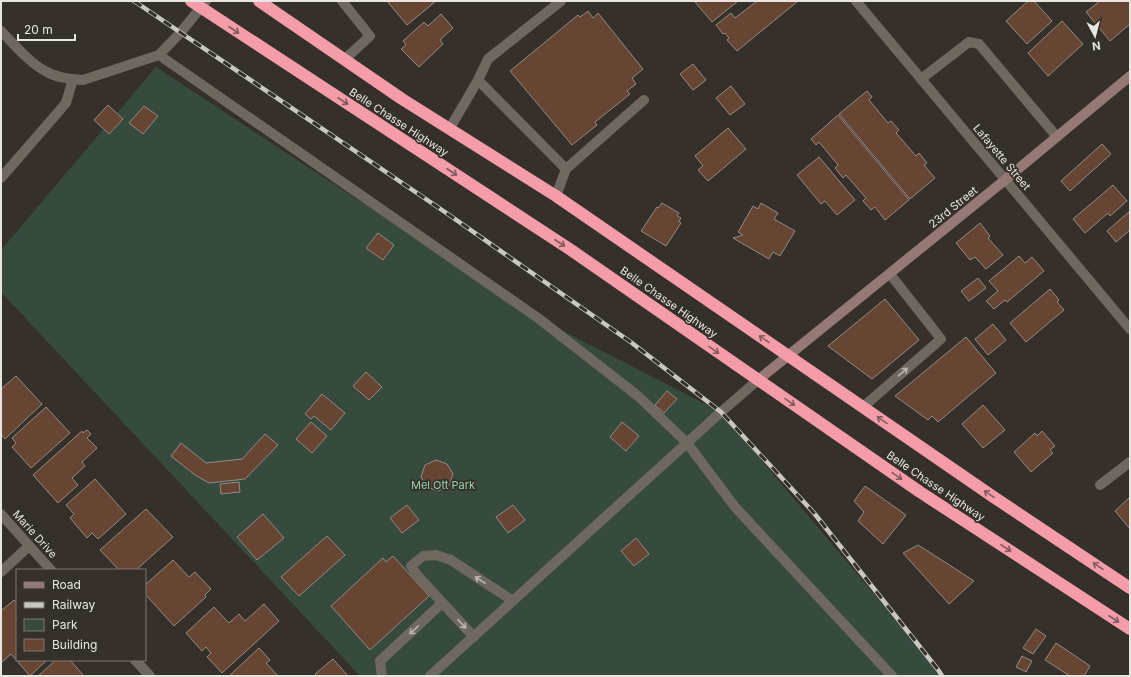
<svg xmlns="http://www.w3.org/2000/svg" width="1131" height="677" font-family="Inter,sans-serif">
<style>
.green{fill:#364a3e}
.building{fill:#664533;stroke:#958b86}
.lines{fill:none;stroke-linecap:round;stroke-linejoin:round}
.lane{stroke:#6e6860;stroke-width:10}
.street{stroke:#6e6860;stroke-width:10}
.secondary{stroke:#967876;stroke-width:10}
.highway{stroke:#f49caa;stroke-width:12}
.rail-casing{stroke:#cac6c1;stroke-width:4.5}
.rail{stroke:#353029;stroke-width:3;stroke-dasharray:9;stroke-linecap:butt}
.oneway{stroke:#815b5d}
.oneway2{stroke:#b8b4ad}
.labels{text-anchor:middle;dominant-baseline:central;stroke-width:3.5;stroke-linejoin:round;paint-order:stroke}
.street-label{font-size:11px;fill:#e9e6e1;stroke:#353029}
.park-label{font-size:11px;fill:#95d4ae;stroke:#353029}
</style>
<rect width="100%" height="100%" fill="#353029"/>
<path class="green" d="M156 67 538 318 721 412 939 671 941 676H360L1 292V250Z"/>
<path class="building" d="M387 1H436L407 25Z
M696 1H738L712 22 695 2H696Z
M757 1H798L737 51 727 40 729 38 725 33 723 34 716 25 731 13 735 18Z
M1028 1H1034L1052 21 1027 44 1006 21Z
M1100 1H1130V24L1110 41 1086 12Z
M588 11 593 18 598 13 643 69 632 78 636 84 627 91 630 94 595 122 597 125 572 145 510 71 578 15 580 17Z
M441 14 453 28 440 40 443 44 419 67 401 49 406 45 403 41 424 22 428 26Z
M1062 21 1083 44 1048 76 1028 53Z
M693 64 706 80 693 90 680 74Z
M731 86 745 104 730 115 716 98Z
M867 91 872 97 869 100 888 123 891 121 899 130 896 133 916 156 919 153 927 163 924 165 935 178 910 199 839 114Z
M108 105 123 119 109 134 94 120Z
M144 106 158 116 143 134 129 123Z
M838 115 909 200 885 220 875 207 871 210 863 201 866 198 846 175 843 178 835 168 838 165 819 142 816 145 811 139Z
M728 128 746 149 708 181 698 170 703 166 695 156Z
M1102 144 1111 154 1070 191 1061 181Z
M819 157 855 200 837 215 825 201 821 204 797 175Z
M1113 185 1127 201 1110 216 1108 213 1085 233 1073 219Z
M662 203 679 213 677 216 681 218 679 221 681 223 666 246 641 231 657 207 658 208Z
M761 203 778 213 774 219 795 231 780 256 773 252 769 259 733 238 743 235 738 232 753 206 758 209Z
M1130 211V230L1116 242 1107 231Z
M980 223 990 236 988 238 1003 255 986 269 975 257 970 260 956 243Z
M378 233 394 245 383 260 366 248Z
M1019 256 1025 263 1032 257 1044 271 1007 302 1005 300 994 309 986 301 998 291 989 281Z
M978 278 986 288 969 301 961 291Z
M1050 289 1059 300 1057 302 1064 310 1026 342 1010 323Z
M885 299 919 340 872 379 828 346Z
M993 324 1006 340 988 355 975 339Z
M966 337 996 373 938 422 932 416 928 420 895 396Z
M366 372 382 387 369 400 353 386Z
M16 376 42 404 5 439 1 434V389Z
M667 391 677 399 664 413 655 405Z
M322 394 345 413 331 430 314 416 311 419 305 414Z
M983 405 1005 430 983 448 962 424Z
M46 407 70 433 31 468 12 447 16 443 12 438Z
M311 422 327 436 312 453 296 439Z
M622 422 639 436 626 451 610 437Z
M87 430 91 434 87 438 97 448 82 462 85 466 72 478 78 485 58 503 33 475 82 431 83 433Z
M1042 431 1055 446 1050 450 1053 453 1031 472 1014 452 1035 433 1037 436Z
M265 434 278 445 245 479 209 483 195 475 171 456 181 443 206 463 242 459Z
M436 460 447 464 453 474 449 485 438 491 427 487 421 477 425 465Z
M95 479 126 514 98 539 92 533 87 538 70 518 74 514 66 505Z
M239 482 240 492 221 494 220 484Z
M865 486 906 515 883 544 858 521 864 512 854 501Z
M1130 497V529L1115 511Z
M407 505 419 520 402 533 390 518Z
M513 505 525 520 508 533 496 517Z
M146 509 173 537 136 570H119L100 550Z
M263 514 284 538 257 560 237 537Z
M327 536 345 555 299 596 281 577Z
M636 538 649 554 634 566 621 551Z
M918 545 937 557 974 581 949 604 903 553Z
M393 556 429 596 370 650 331 606 383 558 386 562Z
M173 560 189 577 195 572 211 589 205 595 206 597 174 626 145 594V585Z
M14 600 17 603V660H47L30 676 11 654 1 663V611Z
M264 604 279 621 222 673 207 657 211 653 206 647 202 651 186 633 214 607 229 623 239 614 245 621Z
M1036 629 1046 636 1033 654 1023 648Z
M1056 643 1090 666 1084 676H1070L1045 660Z
M259 648 270 660 266 663 278 676H229Z
M1022 656 1032 661 1026 672 1016 667Z
M333 659 348 676H317L315 674Z
M56 660H70L84 676H38Z"/>
<g class="lines">
<path class="lane" d="M342 1 370 36 345 59
M1 31C15 45 29 63 47 72 58 78 71 79 83 80L159 55 538 318 638 396 687 443 735 507 892 676
M921 79 969 42 979 44 1057 137
M478 80 566 169
M450 128 478 80 488 59 561 1
M1 178 66 103 73 79
M556 196 566 169 644 100
M863 407 941 339 890 274
M474 637 416 574 411 566 423 556 436 555 451 560 513 601
M382 676 380 661 442 603
M430 676 721 412 758 380"/>
<path class="street" d="M856 1 1130 329
M159 55 181 32 206 1
M1100 485 1130 462
M1 514 51 570
M1 572 29 546
M135 660 150 676"/>
<path class="secondary" d="M758 380 1005 180 1130 76"/>
<path class="highway" d="M191 1 571 250 920 492 1130 629
M259 1 402 99 556 196 995 498 1130 588"/>
<g class="rail-casing">
<path id="rail" d="M134 1 442 210 632 343 721 412 814 513 939 671 942 676"/>
</g>
<use href="#rail" class="rail"/>
</g>
<defs><path id="oneway-shaft" d="M-6 0H5M1.5-3L5.5 0L1.5 3" fill="none" stroke-width="1.6" stroke-linecap="round" stroke-linejoin="round"/></defs>
<g class="oneway">
<use href="#oneway-shaft" transform="translate(234 30) rotate(33)"/>
<use href="#oneway-shaft" transform="translate(343 101) rotate(33)"/>
<use href="#oneway-shaft" transform="translate(452 172) rotate(33)"/>
<use href="#oneway-shaft" transform="translate(560 243) rotate(33)"/>
<use href="#oneway-shaft" transform="translate(764 339) rotate(-146)"/>
<use href="#oneway-shaft" transform="translate(714 350) rotate(35)"/>
<use href="#oneway-shaft" transform="translate(790 402) rotate(35)"/>
<use href="#oneway-shaft" transform="translate(882 420) rotate(-145)"/>
<use href="#oneway-shaft" transform="translate(897 476) rotate(35)"/>
<use href="#oneway-shaft" transform="translate(989 494) rotate(-146)"/>
<use href="#oneway-shaft" transform="translate(1006 548) rotate(33)"/>
<use href="#oneway-shaft" transform="translate(1098 566) rotate(-146)"/>
<use href="#oneway-shaft" transform="translate(1114 619) rotate(33)"/>
</g>
<g class="oneway2">
<use href="#oneway-shaft" transform="translate(903 372) rotate(-41)"/>
<use href="#oneway-shaft" transform="translate(480 580) rotate(-147)"/>
<use href="#oneway-shaft" transform="translate(462 624) rotate(47)"/>
<use href="#oneway-shaft" transform="translate(414 630) rotate(137)"/>
</g>
<g class="labels">
<g class="street-label">
<text transform="translate(399 122) rotate(33)">Belle Chasse Highway</text>
<text transform="translate(1002 157) rotate(50)">Lafayette Street</text>
<text transform="translate(953 207) rotate(-39)">23rd Street</text>
<text transform="translate(669 302) rotate(35)">Belle Chasse Highway</text>
<text transform="translate(936 486) rotate(34)">Belle Chasse Highway</text>
<text transform="translate(35 534) rotate(48)">Marie Drive</text>
</g>
<g class="park-label">
<text x="443" y="485">Mel Ott Park</text>
</g>
</g>
<rect width="1131" height="677" fill="none" stroke="#e9e6e1" stroke-width="4"/>
<rect x="16" y="569" width="130" height="92" fill="#353029" stroke="#7d7973"/>
<rect x="24" y="582" width="20" height="6" fill="#967876" stroke="#7d7973"/>
<text x="52" y="589" font-size="12" fill="#e9e6e1">Road</text>
<rect x="24" y="602" width="20" height="6" fill="#cac6c1" stroke="#7d7973"/>
<text x="52" y="609" font-size="12" fill="#e9e6e1">Railway</text>
<rect x="24" y="619" width="20" height="12" fill="#364a3e" stroke="#7d7973"/>
<text x="52" y="629" font-size="12" fill="#e9e6e1">Park</text>
<rect x="24" y="639" width="20" height="12" fill="#664533" stroke="#7d7973"/>
<text x="52" y="649" font-size="12" fill="#e9e6e1">Building</text>
<g transform="translate(1095 36) rotate(173)" stroke="#353029" stroke-width="3" paint-order="stroke">
<path d="M0-3L7 15L0 10L-7 15Z" fill="#e9e6e1"/>
<text y="-6" font-size="11" font-weight="bold" text-anchor="middle" fill="#e9e6e1">N</text>
</g>
<path d="M18 34v6h57v-6" fill="none" stroke="#e9e6e1" stroke-width="2"/>
<text x="24" y="34" font-size="12" fill="#e9e6e1" stroke="#353029" stroke-width="3" paint-order="stroke">20 m</text>
</svg>
